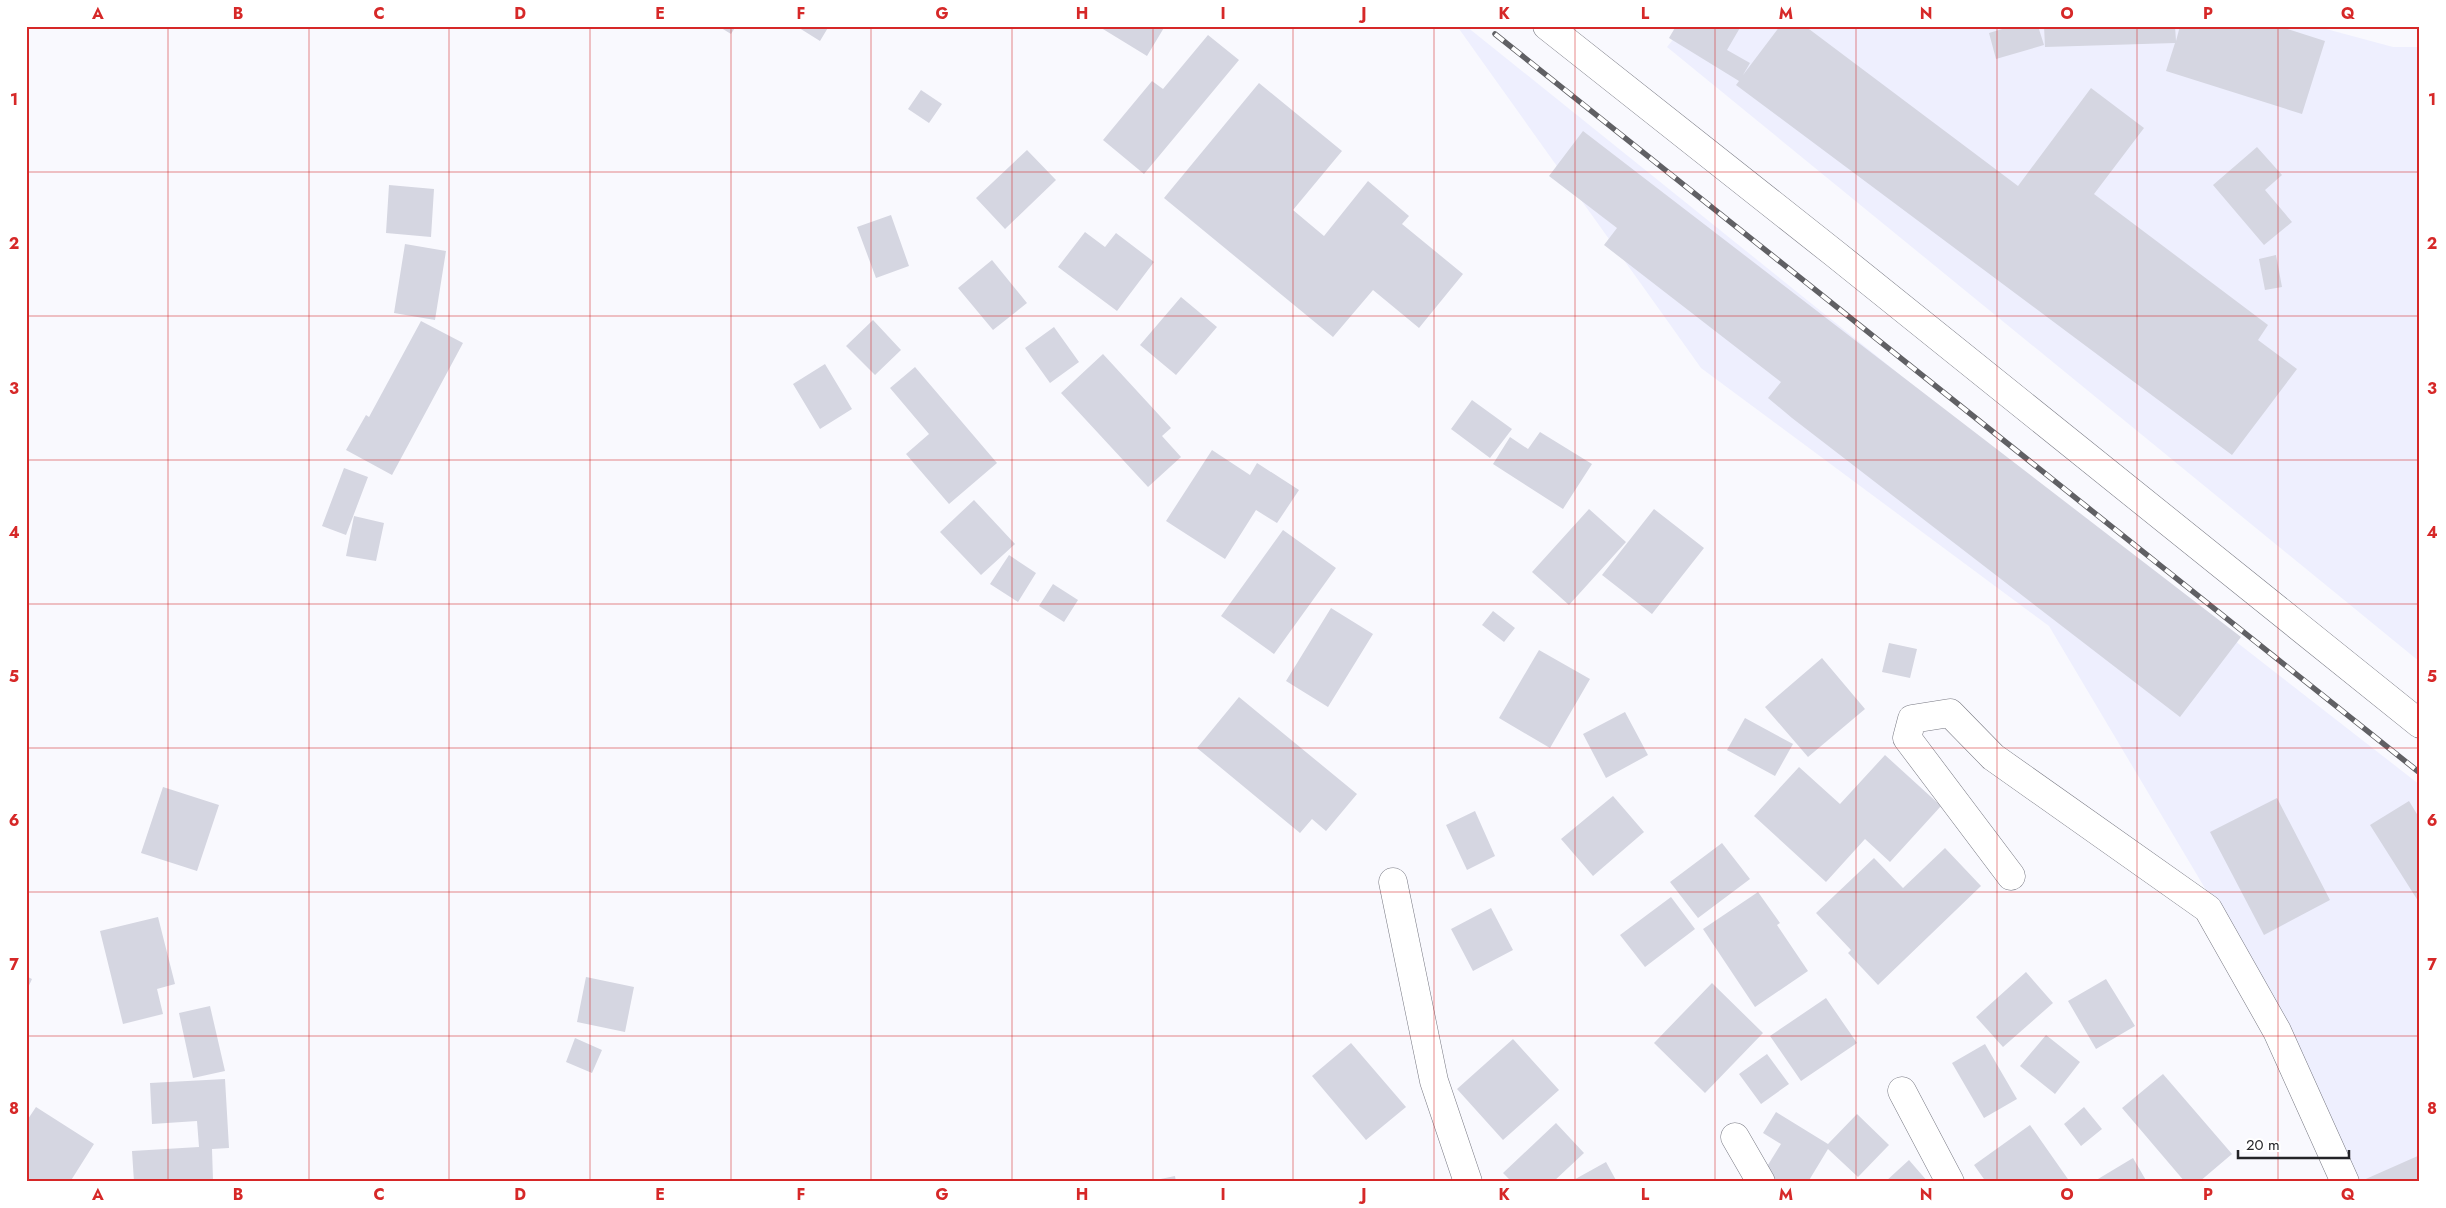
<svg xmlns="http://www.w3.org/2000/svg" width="2446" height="1208" font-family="Jost,sans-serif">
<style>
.built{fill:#eeeffe}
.building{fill:#d5d6e1}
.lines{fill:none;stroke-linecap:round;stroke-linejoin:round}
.minor-casing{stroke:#787983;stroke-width:29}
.major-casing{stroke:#787983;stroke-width:29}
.minor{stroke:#fff;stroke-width:28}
.major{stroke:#fff;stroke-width:28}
.rail-casing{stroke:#606064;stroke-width:5.5}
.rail{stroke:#fff;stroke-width:4;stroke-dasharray:11;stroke-linecap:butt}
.grid{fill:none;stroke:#d62828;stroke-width:1;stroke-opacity:0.55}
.neatline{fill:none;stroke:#d62828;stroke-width:2}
.grid-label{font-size:16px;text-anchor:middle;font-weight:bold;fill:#d62828}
</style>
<rect width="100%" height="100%" fill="#f9f9fe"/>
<path class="built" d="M1457 26H1466L2122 553 2420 785V1182H2355L2272 1001 2049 626 1701 368Z
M1684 26H2315L2393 47H2420V662L1667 47Z"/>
<path class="building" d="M718 26H736L731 34Z
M796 26H829L820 41Z
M1098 26H1165L1147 56Z
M1676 26H1741L1727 50 1750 63 1743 75 1780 26H1805L2018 186 2091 88 2144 128 2094 194 2268 325 2258 340 2297 369 2232 455 1736 85 1739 81 1669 38Z
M2012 26H2038L2044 45 1996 59 1989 33Z
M2044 26H2175L2176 41 2180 26H2278L2325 41 2302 114 2166 71 2175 43 2045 47Z
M1208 35 1239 60 1144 174 1103 140 1152 81 1163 89Z
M1259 83 1342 151 1293 210 1324 236 1368 181 1409 216 1402 224 1463 274 1419 328 1373 290 1333 337 1164 198Z
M921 90 942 104 929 123 908 109Z
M1583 131 2241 637 2180 717 1792 418 1768 398 1781 382 1604 245 1617 228 1549 176Z
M2257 147 2282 175 2265 190 2292 222 2264 245 2213 185Z
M1027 150 1056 180 1005 229 976 198Z
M389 185 434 189 431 237 386 233Z
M891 215 909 266 876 278 857 227Z
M1085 232 1105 247 1116 233 1154 262 1117 311 1058 267Z
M405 244 446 251 435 320 394 313Z
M2276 255 2282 287 2265 290 2259 259Z
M992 260 1027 303 993 330 958 288Z
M1181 297 1217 327 1176 375 1140 345Z
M873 320 901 350 875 375 846 346Z
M421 321 463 343 392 475 346 450 366 415 369 417Z
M1054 327 1079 362 1050 383 1025 348Z
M1103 354 1171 428 1162 436 1181 457 1148 487 1061 393Z
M825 364 852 409 820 429 793 384Z
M915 367 997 463 949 504 906 454 929 434 890 388Z
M1472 400 1512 429 1490 458 1451 429Z
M1540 432 1592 464 1563 509 1493 464 1510 437 1528 449Z
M1212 450 1250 475 1257 463 1299 490 1277 523 1256 510 1225 559 1166 521Z
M344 468 368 477 346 535 322 526Z
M974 500 1015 544 981 575 940 532Z
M1589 509 1626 542 1569 605 1532 572Z
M1654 509 1704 548 1652 614 1602 575Z
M354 516 384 523 376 561 346 556Z
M1283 530 1336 568 1274 654 1221 616Z
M1009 555 1036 573 1018 602 990 584Z
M1053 584 1078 600 1064 622 1039 606Z
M1331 608 1373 634 1328 707 1286 681Z
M1493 611 1515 628 1504 642 1482 625Z
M1889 643 1917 649 1910 678 1882 672Z
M1539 650 1590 679 1550 748 1499 718Z
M1822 658 1865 709 1808 757 1765 707Z
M1239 697 1357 794 1326 831 1312 819 1300 833 1197 748Z
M1625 712 1648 755 1606 778 1583 734Z
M1745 718 1793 744 1775 776 1727 750Z
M1885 755 1941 806 1890 862 1865 839 1826 882 1754 816 1799 767 1840 804Z
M163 787 219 805 197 871 141 853Z
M1613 796 1644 832 1593 876 1561 839Z
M2277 798 2330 900 2264 935 2210 832Z
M2409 801 2420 819V904L2370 825Z
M1475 811 1495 856 1467 870 1446 825Z
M1722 843 1750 879 1698 918 1670 882Z
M1945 848 1981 886 1878 985 1848 953 1851 950 1816 913 1874 858 1903 888Z
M1758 892 1780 923 1777 925 1808 971 1755 1007 1703 929Z
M1671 897 1695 929 1645 967 1620 935Z
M1491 908 1513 950 1473 971 1451 929Z
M158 917 175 984 157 989 163 1014 123 1024 100 931Z
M2026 972 2053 1003 2003 1047 1976 1017Z
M26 976 32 979 26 992Z
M586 977 634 987 625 1032 577 1022Z
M2106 979 2135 1026 2096 1049 2068 1001Z
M1712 983 1763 1033 1705 1093 1654 1043Z
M1826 998 1857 1043 1801 1081 1770 1036Z
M210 1006 225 1071 193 1078 179 1013Z
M2046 1035 2080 1062 2055 1094 2020 1066Z
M575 1038 602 1050 592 1073 566 1062Z
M1513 1039 1559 1090 1503 1140 1457 1089Z
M1351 1043 1406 1107 1366 1140 1312 1076Z
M1985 1044 2017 1099 1984 1118 1952 1063Z
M1767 1054 1789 1084 1761 1104 1739 1074Z
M2163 1074 2232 1154 2199 1182H2185L2122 1108Z
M225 1079 229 1148 212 1149 213 1180 134 1182 132 1151 199 1147 197 1121 152 1124 150 1083Z
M36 1107 94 1144 70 1182H26V1122Z
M2084 1107 2102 1129 2081 1146 2064 1124Z
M1776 1112 1828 1144 1857 1114 1889 1145 1858 1177 1828 1149 1808 1182H1777L1763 1173 1781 1144 1763 1133Z
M1556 1123 1584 1153 1553 1182H1512L1503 1173Z
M2030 1125 2070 1182H1986L1974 1165Z
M2420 1155V1182H2359Z
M2133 1158 2147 1182H2093Z
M1909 1160 1928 1182H1885Z
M1606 1162 1617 1182H1570Z
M1175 1176 1176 1182H1151V1181Z"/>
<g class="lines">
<g class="minor-casing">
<path id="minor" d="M2011 876 1907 738 1912 719 1950 713 1993 757 2208 909 2277 1031 2345 1182
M1393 882 1434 1081 1468 1182
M1902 1091 1950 1182
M1735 1137 1761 1182"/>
</g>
<g class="major-casing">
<path id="major" d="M1547 26 1834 253 2420 724"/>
</g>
<use href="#minor" class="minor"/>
<use href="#major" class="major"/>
<g class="rail-casing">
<path id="rail" d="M1495 34 2420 773"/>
</g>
<use href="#rail" class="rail"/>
</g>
<path class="grid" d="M168 26V1182M309 26V1182M449 26V1182M590 26V1182M731 26V1182M871 26V1182M1012 26V1182M1153 26V1182M1293 26V1182M1434 26V1182M1575 26V1182M1715 26V1182M1856 26V1182M1997 26V1182M2137 26V1182M2278 26V1182M26 172H2420M26 316H2420M26 460H2420M26 604H2420M26 748H2420M26 892H2420M26 1036H2420"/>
<rect width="2446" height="1208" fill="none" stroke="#ffffff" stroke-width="55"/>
<path d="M2238 1150v8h111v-8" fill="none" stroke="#242428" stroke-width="2.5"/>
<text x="2246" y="1150" font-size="15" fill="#242428" stroke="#ffffff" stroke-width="4" paint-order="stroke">20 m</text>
<rect x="28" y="28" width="2390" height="1152" class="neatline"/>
<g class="grid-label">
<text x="98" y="19">A</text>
<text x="238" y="19">B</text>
<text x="379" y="19">C</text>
<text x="520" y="19">D</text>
<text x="660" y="19">E</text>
<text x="801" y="19">F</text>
<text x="942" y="19">G</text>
<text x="1082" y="19">H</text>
<text x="1223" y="19">I</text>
<text x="1364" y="19">J</text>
<text x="1504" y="19">K</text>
<text x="1645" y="19">L</text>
<text x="1786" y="19">M</text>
<text x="1926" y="19">N</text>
<text x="2067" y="19">O</text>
<text x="2208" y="19">P</text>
<text x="2348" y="19">Q</text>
<text x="14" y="105">1</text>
<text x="2432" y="105">1</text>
<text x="14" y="249">2</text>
<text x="2432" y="249">2</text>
<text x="14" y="394">3</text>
<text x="2432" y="394">3</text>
<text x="14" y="538">4</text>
<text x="2432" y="538">4</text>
<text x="14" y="682">5</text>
<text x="2432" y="682">5</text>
<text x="14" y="826">6</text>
<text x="2432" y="826">6</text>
<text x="14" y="970">7</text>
<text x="2432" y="970">7</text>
<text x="14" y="1114">8</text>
<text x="2432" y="1114">8</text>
<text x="98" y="1200">A</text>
<text x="238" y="1200">B</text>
<text x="379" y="1200">C</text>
<text x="520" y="1200">D</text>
<text x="660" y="1200">E</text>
<text x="801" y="1200">F</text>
<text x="942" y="1200">G</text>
<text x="1082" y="1200">H</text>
<text x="1223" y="1200">I</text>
<text x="1364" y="1200">J</text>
<text x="1504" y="1200">K</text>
<text x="1645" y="1200">L</text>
<text x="1786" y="1200">M</text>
<text x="1926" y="1200">N</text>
<text x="2067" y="1200">O</text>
<text x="2208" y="1200">P</text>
<text x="2348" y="1200">Q</text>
</g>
</svg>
